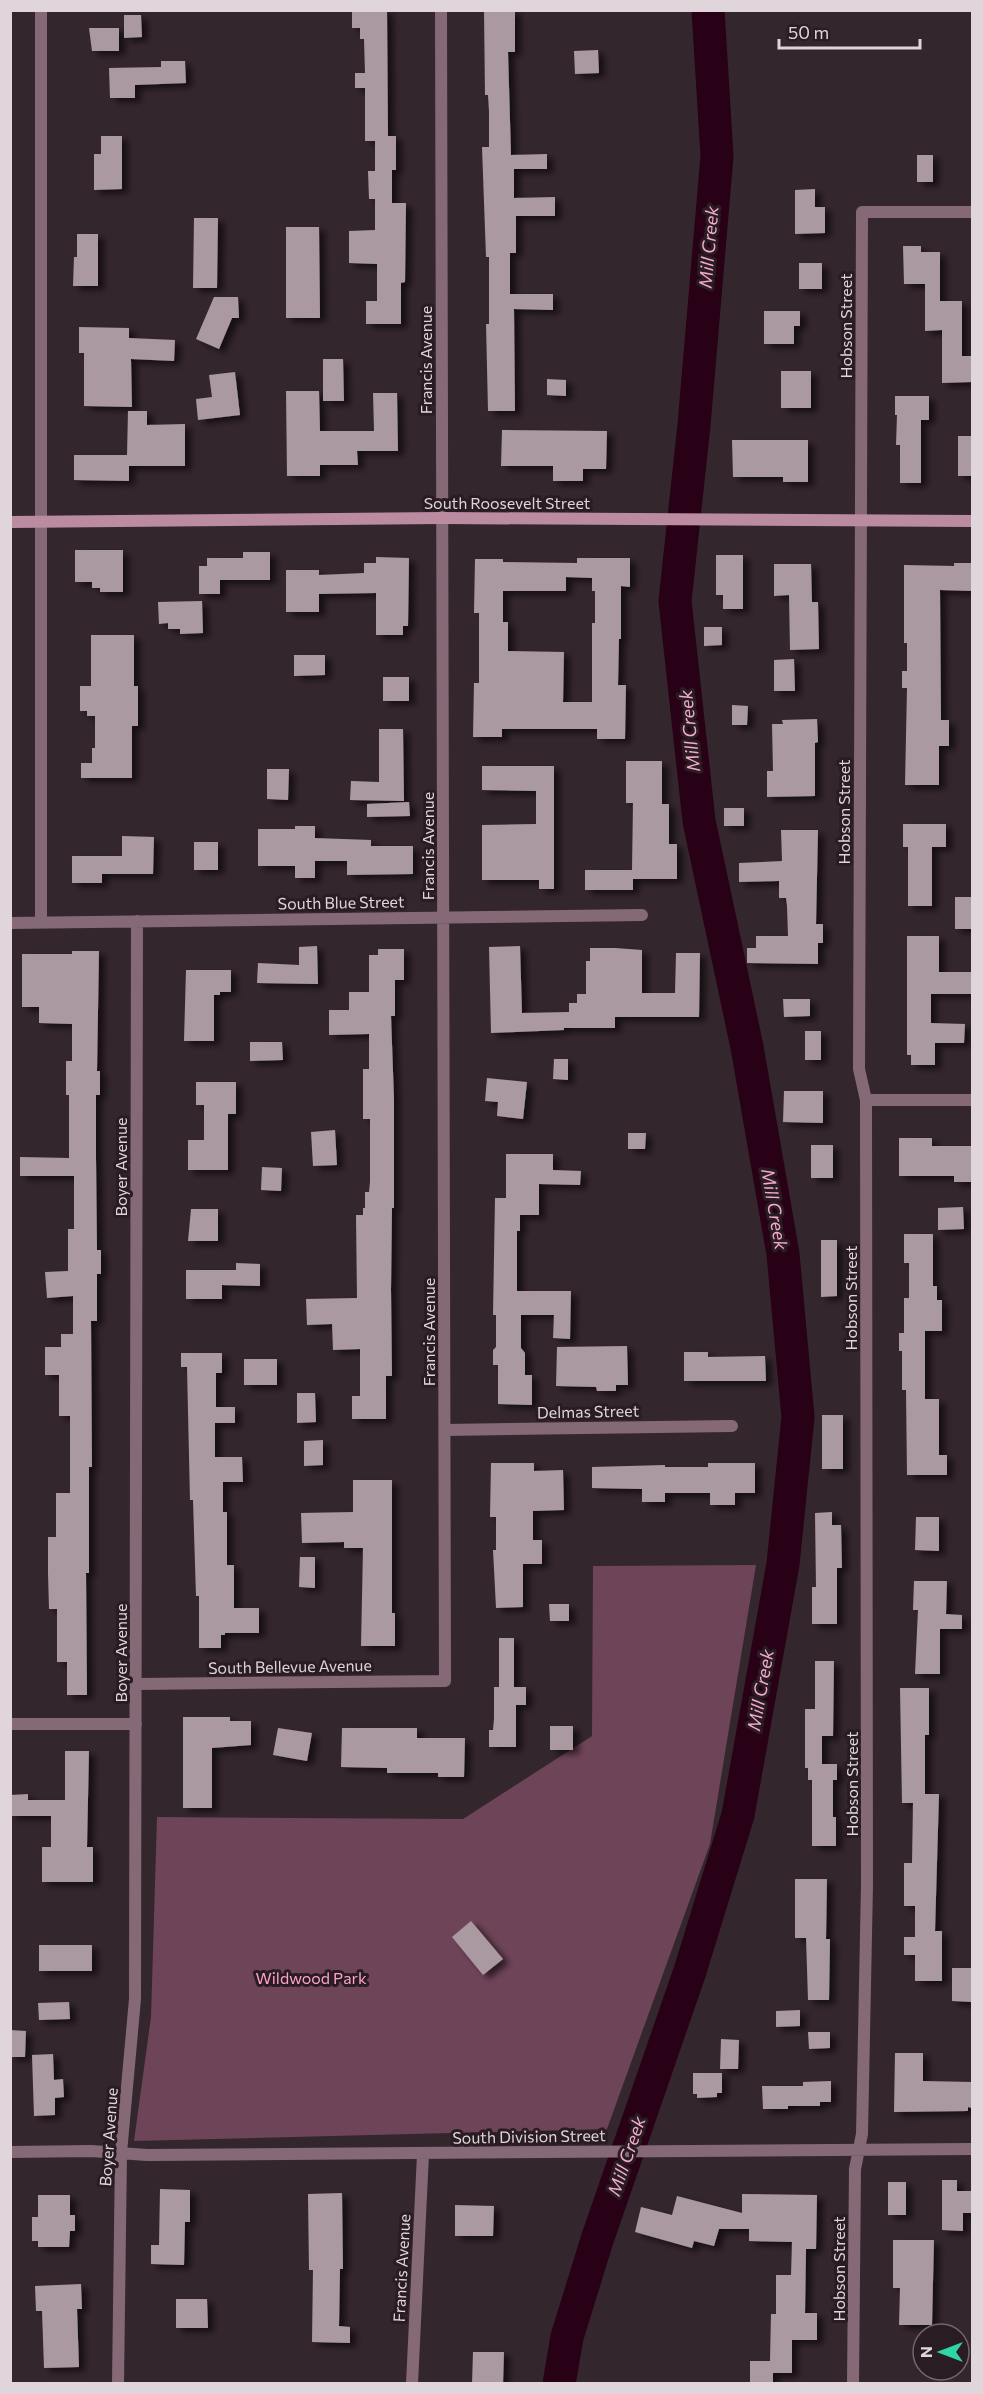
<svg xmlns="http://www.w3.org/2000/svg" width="983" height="2394" font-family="Commissioner,sans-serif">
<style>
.green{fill:#6e4458}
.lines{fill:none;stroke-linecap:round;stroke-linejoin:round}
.river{stroke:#280117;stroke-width:33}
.building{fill:#ab99a1;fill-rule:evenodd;filter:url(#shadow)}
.minor{stroke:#866976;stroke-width:12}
.secondary{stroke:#ba8ba1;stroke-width:12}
.labels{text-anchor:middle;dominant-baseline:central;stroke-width:6;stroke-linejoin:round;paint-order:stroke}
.street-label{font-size:16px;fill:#dfd5da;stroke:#2a1c23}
.park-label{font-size:16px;fill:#ffa2cf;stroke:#2a1c23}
.water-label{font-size:18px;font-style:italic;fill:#f5aacd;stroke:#2a1c23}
</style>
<defs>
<filter id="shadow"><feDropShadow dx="6" dy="4" stdDeviation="3" flood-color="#0009"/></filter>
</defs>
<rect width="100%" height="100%" fill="#34262d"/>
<path class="green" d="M756 1565 710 1844 607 2129 134 2141 151 2017 157 1817 463 1819 592 1736 593 1566Z"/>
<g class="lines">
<path class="river" d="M559 2384 567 2337 597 2240 690 1971 738 1815 783 1564 798 1417 783 1254 747 1047 699 821 675 601 694 425 717 156 708 10"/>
</g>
<path class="building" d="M352 10H387L388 136H396V170H392V203H406L405 282 401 283V324H366V301H377V264L349 263V231L375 230V199H369L368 171H375V141H365V88H355V73H365L364 39H360V28H352Z
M484 10H515V52H508L511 155 547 154V169H514V198L555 197V216H516V253H510V294H553V310L514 309 515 411H488L486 324H489V257H486L482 147H489V112L488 95H485Z
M124 15H141L142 37 124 38Z
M89 28H119V51H92Z
M598 50 599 73 575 74 574 51Z
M161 61H185L186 83 135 85V98H110L109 68 161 67Z
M101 136H122V189L94 190V154H101Z
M917 155H933V182H917Z
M815 189V207H825V233L795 234V190Z
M194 218H218L217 288H193Z
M286 227H319L320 318H286Z
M77 234H98V286H73L74 257H77Z
M903 246H921V252H940V301H962V356H972V382L942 383V330L925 331V284H904Z
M799 263H822V289H799Z
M214 297H238L239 318H232L219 349 196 339Z
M764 311H800V326H794V344H764Z
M79 327 129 328V338L175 340 174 361 131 359 132 407 84 406V353H79Z
M323 359H343L344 401H323Z
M781 371H811V408H781Z
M235 372 240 415 198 420 196 399 212 397 209 375Z
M547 379 566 380V396L547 395Z
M286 391H319L320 431H374L373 393H397L398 451H357L358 465H320V476H287Z
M895 396H929V420H921V483H900V445H896L897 415H895Z
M128 411H147V425L185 424V466H129V481L74 480V455H127Z
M502 430 607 431 606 469H583V481H553V466H501Z
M958 436H972V476H958Z
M732 440H808V482H783V477H733Z
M75 550H123V592H100V588H92V582H75Z
M243 552H270V580H220V594H199V566H207V558H243Z
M716 555H743V609H723V595H716Z
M376 557 409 558 408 626H403V635H376V593L319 594V612H286V570H319V575L364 573V563H376Z
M577 558H630V587L621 586V639H619L618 685H626L625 739H597V729H502V737H473L474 683H479V613H474L475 559H503V562L577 563ZM566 577 592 578V591H595V623H592V702H563L564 652 508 651V622H503V591H566Z
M954 563H972V591L940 590 941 720H949V746H939V785H905L907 688H902V671H907V643H904V565L954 566Z
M774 564H811L812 602H818L819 649 790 650 789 595 774 596Z
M202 601 203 633 180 634V629H168V623L159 624 158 602Z
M704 627H722V645L704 646Z
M91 635H134V686H138V726H132V778H81V763H92V748H95V716H87V711H80V686H91Z
M294 655H325V675L294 676Z
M794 659 795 691H774V660Z
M383 677H409V701H383Z
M732 705 748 706 747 725H732Z
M817 719 818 742 815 743V796L767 797V771H773L772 724H783L782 720Z
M379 729H403L404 801 350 800 351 781 379 782Z
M626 761H662V804H669V844H677V879H633V890H585V870H632L633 803H626Z
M482 766H554V889H539V880H482V825L536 824V791L482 790Z
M267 769H289L288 800 267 799Z
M409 802 410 816 367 817V804Z
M724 808H744V826H724Z
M903 824H946V847H932V906H908V847H903Z
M295 826H315V838L371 840V846H413V874L347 875V861H315V878H295V866H258V829H295Z
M781 830H818L816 924H823V943H818V964L747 963V948H756V936H788L787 906 786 898H779V881L739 882V863L782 861Z
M122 836 154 837 153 874H102V883H72V856H122Z
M194 842H218V870H194Z
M955 897H972V929H955Z
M907 936H939V972H972V994H931V1023L965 1024 964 1043H935V1065H911V1055H907Z
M317 946 318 984 257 983 258 963 299 965V947Z
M520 946 522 1013 569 1012V1003H577V994H586V961H590V948H615L642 950V993H675L676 953H700L699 1017H615V1028H564V1030L491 1033 489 947Z
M378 949H404V980H395V1016H391L394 1099V1208H392L391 1290 392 1376H386V1419H352V1396H360V1349L333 1350 332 1324 307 1325 306 1299 357 1298 356 1215H363V1208H365V1192H369L370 1182V1119H363V1069H369V1034L329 1035V1010H349V992H369V955H378Z
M72 951H99L97 1071H100V1095H96V1159L97 1250H101V1274H97V1321H91L92 1467H89V1573H86L87 1695H67V1662H57V1609H49L48 1573V1537H56V1493H70V1416H59V1375H45V1347H61V1334H73V1296L47 1298 45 1272 68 1271V1229H74V1176H20V1157L69 1158V1095H66V1061H72V1024L39 1023V1007H22V954H72Z
M186 970H231V992H220V995H214V1041H184Z
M783 999H810V1016L784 1017Z
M805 1031H821V1060H805Z
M250 1042H282L283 1060 250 1061Z
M554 1059H568V1080L553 1079Z
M487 1078 527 1082 523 1119 497 1116 498 1102 485 1101Z
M196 1082H236V1114H228V1170H188V1140H204V1105H196Z
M784 1091H823V1123L783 1122Z
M335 1130 337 1165 313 1166 311 1132Z
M628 1133H646L645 1149H628Z
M899 1138H932V1146H972V1182H954V1176H899Z
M811 1145H833V1178H811Z
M506 1154H553V1170L581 1171 580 1185 539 1184V1215H520V1231H517V1291H571L570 1339 553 1338 554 1315H521V1348L525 1353V1375H532V1405L498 1404V1365H493V1350L496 1347V1315H493L495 1198H506Z
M262 1167 282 1168 281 1191 261 1190Z
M963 1207 964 1229 938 1230V1208Z
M191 1209H218V1241H188Z
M904 1234H933V1286H937V1300H942V1331H925V1399H939V1455H947V1475H907L906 1390H902V1351H899V1333H904V1298H909V1263H904Z
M821 1240H837V1296L821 1297Z
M236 1263 260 1264V1286L222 1285V1299H186V1270H236Z
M627 1346 628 1385H616V1391H597L596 1387 556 1386 557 1347Z
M684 1352H708V1357L765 1356 766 1381H684Z
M181 1353H222V1373H216V1407H235V1423H215V1457H242L243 1482H223V1512H227V1565H234V1608H259V1633H225V1635H221V1648H199V1596H196L193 1500H190L187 1367H181Z
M244 1359H277V1385H244Z
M297 1393H315L316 1422 297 1423Z
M822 1415H843V1469H822Z
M323 1440V1465L304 1466V1441Z
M491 1463H534V1471L563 1470 564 1510 533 1511V1540H542V1564H523V1607L496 1608 493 1550H496V1517H490Z
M708 1463H755V1493H735V1505H710V1493H665V1502H642V1489L592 1488V1467L665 1465V1467H708Z
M353 1480H392V1613H395V1646H361L363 1548H344V1542L302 1543 301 1513 353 1512Z
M832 1512V1525H841L842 1568H837V1624H812V1587H816L815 1513Z
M916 1517H939V1551L915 1550Z
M300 1557H315V1588L299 1587Z
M914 1581H947L946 1614 962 1615V1629H940V1674H915L918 1610H913Z
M549 1604H569V1621H550Z
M499 1638H514V1687H526V1705H516V1747H489V1730H493L494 1719V1687H499Z
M815 1661H834L833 1736H822V1764H837V1780H833V1817H836V1846H812V1780H808V1768H805V1709H815Z
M900 1688H929V1735H925V1794H939L935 1931H942V1981H915V1955H904V1937H915V1906H904V1863H912L913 1803H902Z
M183 1717H230V1721H251V1745L212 1748V1808H183Z
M550 1726H573V1750H550Z
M278 1728 312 1733 307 1761 273 1755Z
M342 1728H417V1738H465L464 1777H438V1773H387V1768L341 1767Z
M65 1751H89L87 1847H93V1882H42V1847H51V1816H10V1795L28 1794V1800H65Z
M795 1879H827L826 1939H830L829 2000H808L806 1938H795Z
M471 1921 503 1959 483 1975 452 1937Z
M39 1945H92V1971H39Z
M952 1968H972V2002L952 2001Z
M69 2002 70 2019 39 2020 38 2003Z
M800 2010V2026L776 2027V2011Z
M10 2030 26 2031 25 2057H10Z
M808 2032H830V2048L809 2049Z
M721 2039 739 2040 738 2069H720Z
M895 2053H923V2081L972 2082V2108L968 2107V2111L894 2112Z
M53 2054 54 2080 63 2079 64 2097 55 2098V2115L34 2116 32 2055Z
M693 2073H722V2093H717V2097L697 2098V2094H693Z
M831 2081V2102H820V2106H788V2109H763L762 2086H803V2082Z
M942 2180H957V2191H972V2213H963V2231L942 2230Z
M888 2182H906V2215H888Z
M160 2189 190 2190V2222H185L184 2265 151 2264V2245H159Z
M342 2193 343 2269H340L339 2326 350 2327V2343L312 2342 313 2270H309L308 2194Z
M742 2194 817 2195 816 2249H806L805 2313H817V2340H792V2373H773V2384H750V2361H770L771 2314H776V2275H791L792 2242 749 2241V2229H719L714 2246 694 2241 692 2248 635 2232 641 2207 672 2215 677 2196 742 2213Z
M38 2195H70V2215H75V2231H70L69 2247H38V2241H32V2217H38Z
M455 2205 494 2206 493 2236H455Z
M893 2240H934L932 2325H899L900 2288H893Z
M81 2284 82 2309H77L79 2367 44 2368 42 2311H36L35 2286Z
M176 2299H207L208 2328H176Z
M473 2352H504L503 2384H472Z"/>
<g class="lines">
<path class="minor" d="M41 922V10
M10 923 642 915
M866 1100H972
M445 1430 732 1426
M136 1684 445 1681 441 10
M10 1724H136
M10 2152 91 2151 147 2155 972 2149
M118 2384 121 2153 135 1999 137 921
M412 2384 423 2154
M853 2384 855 2169 862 2134 867 1885 866 1100 859 1069 862 212H972"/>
<path class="secondary" d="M10 522 442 518 972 521"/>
</g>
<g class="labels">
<g class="street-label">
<text transform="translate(845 326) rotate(-90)">Hobson Street</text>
<text transform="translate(425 360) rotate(-90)">Francis Avenue</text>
<text x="507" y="502">South Roosevelt Street</text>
<text transform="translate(843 812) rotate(-90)">Hobson Street</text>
<text transform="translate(427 846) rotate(-90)">Francis Avenue</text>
<text transform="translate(341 902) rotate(-1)">South Blue Street</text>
<text transform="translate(120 1167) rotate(-90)">Boyer Avenue</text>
<text transform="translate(850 1298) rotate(-90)">Hobson Street</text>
<text transform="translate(428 1332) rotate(-90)">Francis Avenue</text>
<text transform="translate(588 1411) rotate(-1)">Delmas Street</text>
<text transform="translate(120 1653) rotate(-90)">Boyer Avenue</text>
<text transform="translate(290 1666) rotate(-1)">South Bellevue Avenue</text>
<text transform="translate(851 1784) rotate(-90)">Hobson Street</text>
<text transform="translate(529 2136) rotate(-1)">South Division Street</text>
<text transform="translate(108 2137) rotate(-86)">Boyer Avenue</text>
<text transform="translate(401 2268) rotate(-87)">Francis Avenue</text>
<text transform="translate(838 2269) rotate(-90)">Hobson Street</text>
</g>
<g class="park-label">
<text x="311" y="1977">Wildwood Park</text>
</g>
<g class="water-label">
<text transform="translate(708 247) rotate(-85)">Mill Creek</text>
<text transform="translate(689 731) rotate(-96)">Mill Creek</text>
<text transform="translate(775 1209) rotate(80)">Mill Creek</text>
<text transform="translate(760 1690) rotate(-80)">Mill Creek</text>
<text transform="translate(626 2156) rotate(-71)">Mill Creek</text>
</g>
</g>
<rect width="983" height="2394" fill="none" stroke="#dfd5da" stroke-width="24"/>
<g transform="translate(941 2352) rotate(270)"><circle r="28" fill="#2a1c23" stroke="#72666c" stroke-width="1.5"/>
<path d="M0-4.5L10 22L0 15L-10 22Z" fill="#31d4a9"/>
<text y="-9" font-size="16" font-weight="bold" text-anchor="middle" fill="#dfd5da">N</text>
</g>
<path d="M779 39v9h141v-9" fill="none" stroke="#dfd5da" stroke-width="3"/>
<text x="788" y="39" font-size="18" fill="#dfd5da" stroke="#2a1c23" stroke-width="4.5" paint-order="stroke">50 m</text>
</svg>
